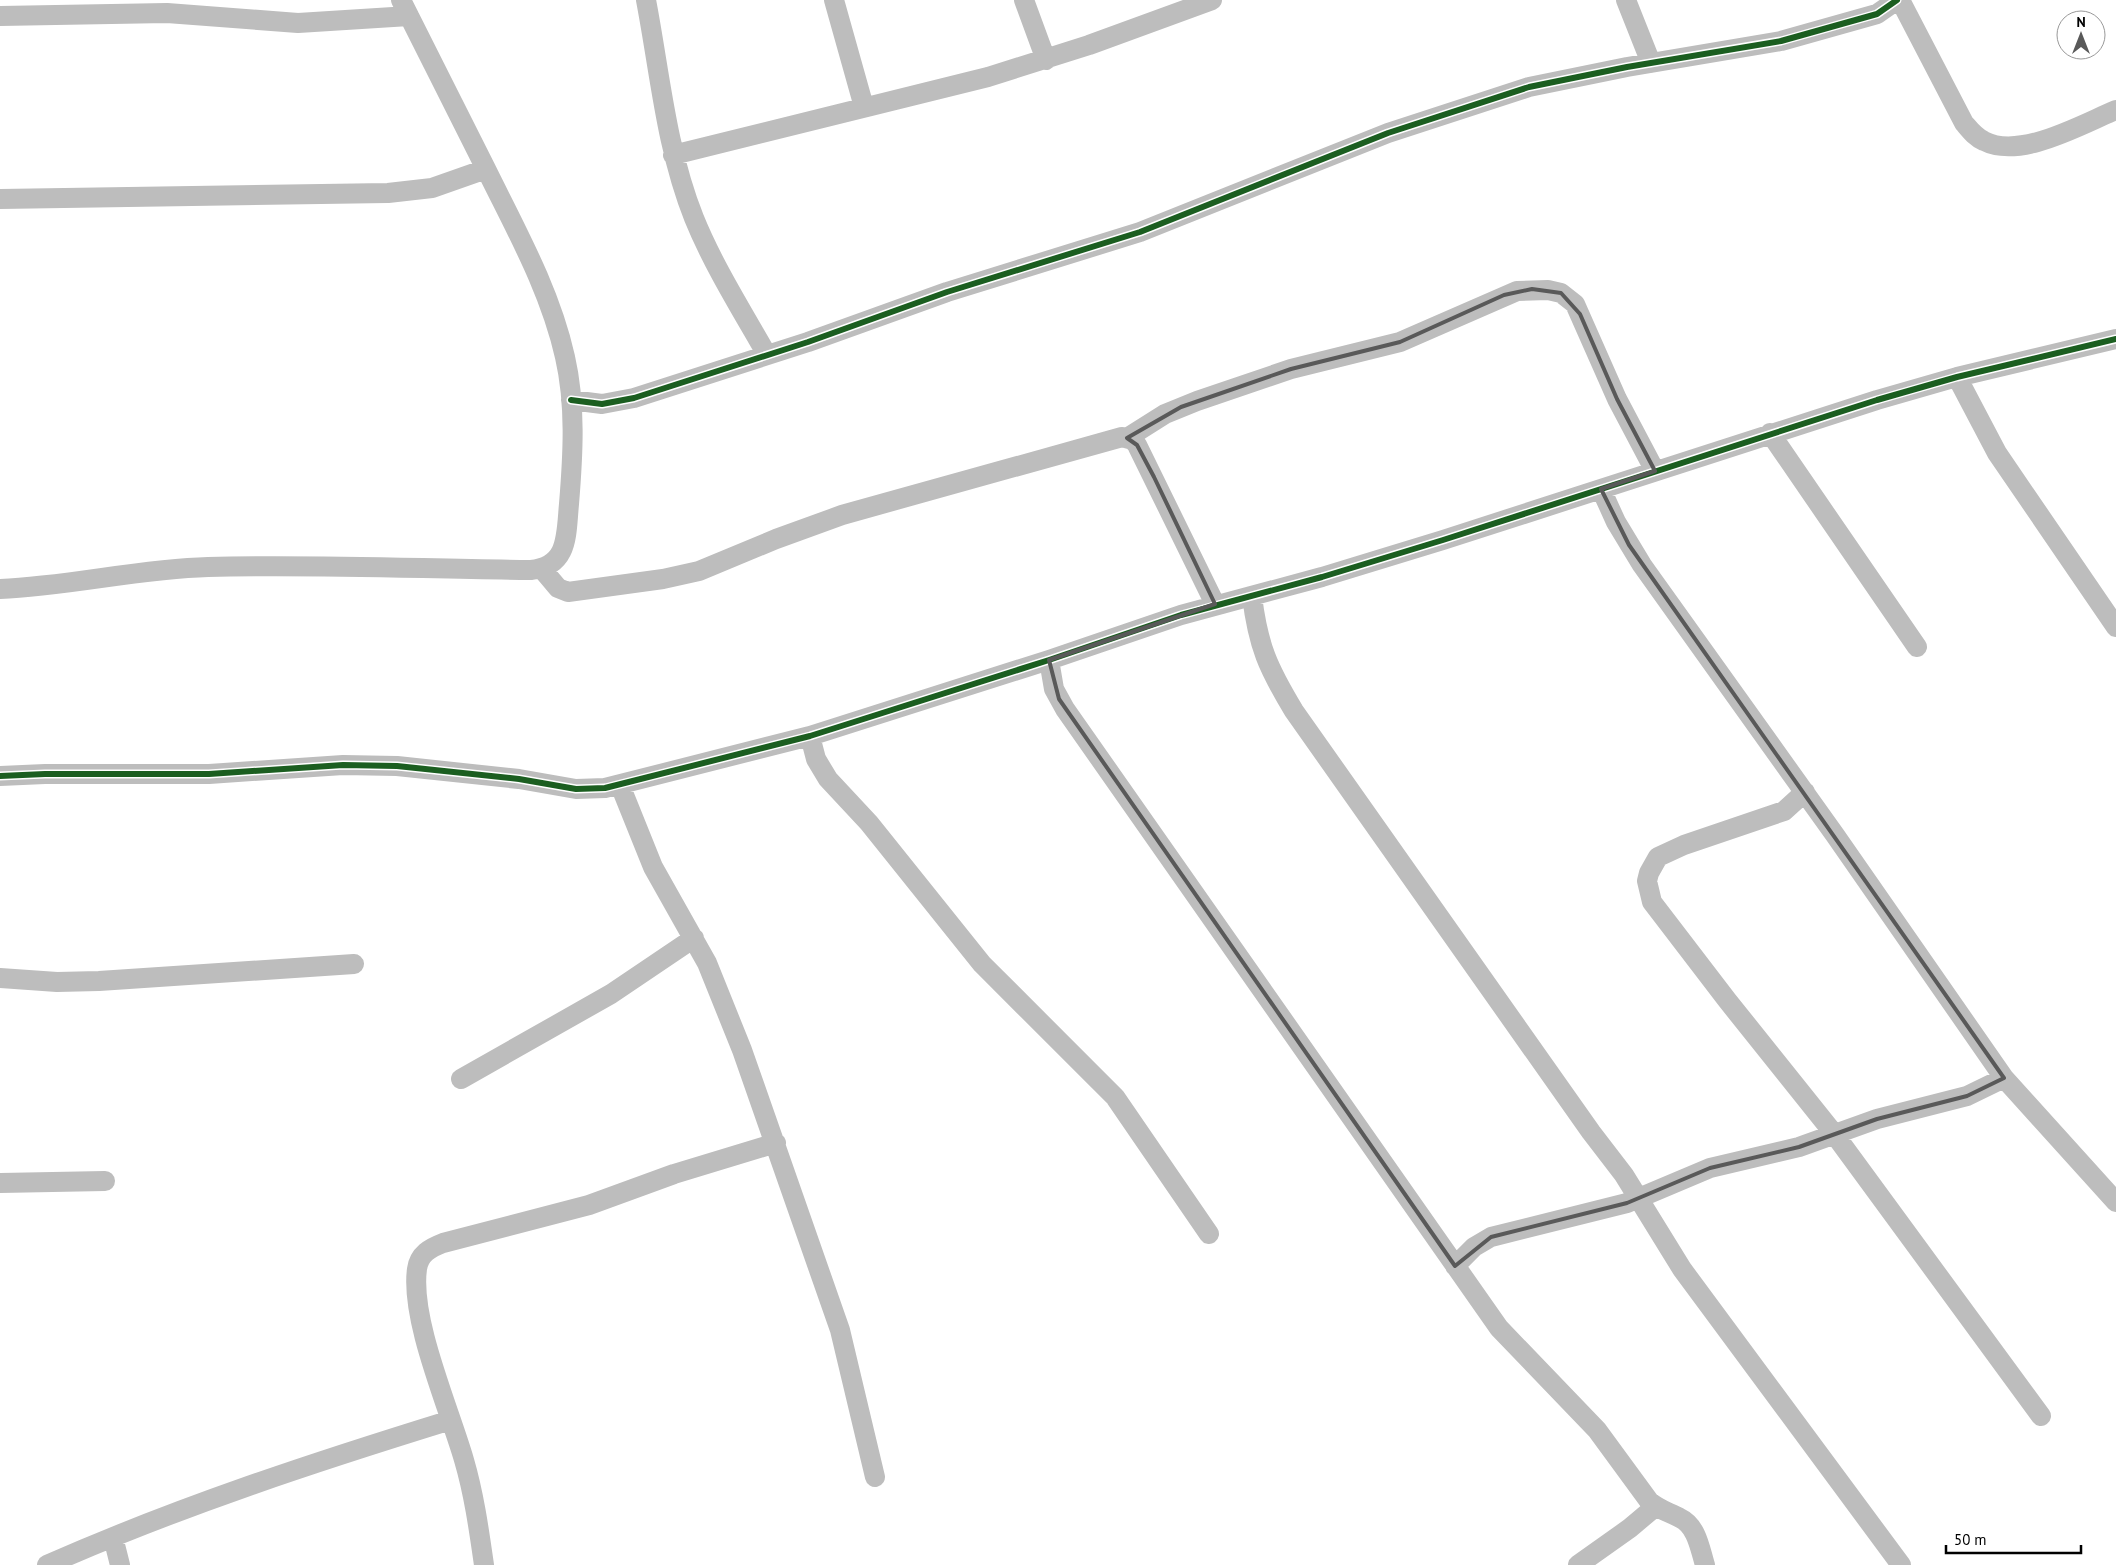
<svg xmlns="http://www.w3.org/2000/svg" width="2116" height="1565" font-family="'PT Sans',sans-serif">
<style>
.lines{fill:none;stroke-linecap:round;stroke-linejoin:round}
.minor{stroke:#bdbdbd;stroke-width:20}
.cycleway-casing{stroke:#fff;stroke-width:9}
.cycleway{stroke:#1b5e20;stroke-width:6}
.marked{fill:none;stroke:#595959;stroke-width:4;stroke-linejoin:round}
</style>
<rect width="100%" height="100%" fill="#fff"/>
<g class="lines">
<path class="minor" d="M646 0C660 73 666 148 694 218 713 265 742 311 767 355
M834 0 864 107
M1024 0 1046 60
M1626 0 1651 63
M1900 0 1964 123C1970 130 1975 137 1984 141 2020 160 2082 124 2116 110
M0 16 167 13 298 23 409 16
M673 155 988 77 1089 45 1212 0
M0 199 388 193 432 188 486 169
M1957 377 1997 453 2116 627
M571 400 602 404 634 398 808 342 947 292 1140 232 1388 133 1529 87 1627 67 1781 41 1877 14 1897 0
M1770 433 1917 647
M1127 438 1165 414 1197 401 1291 369 1400 342 1517 291 1548 290 1561 293 1575 304 1617 399 1655 471
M1601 489 1616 522 1642 565 1835 835 2004 1078 2116 1202
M542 569 558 588 568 592 663 579 699 571 776 539 842 515 1122 437 1133 440 1137 445 1215 604
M0 589C70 586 138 569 208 567 315 564 423 569 531 570 569 566 566 535 569 504 573 455 576 405 565 357 550 290 516 230 486 169 458 113 429 56 401 0
M1252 596C1258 646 1268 668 1294 711L1591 1132 1624 1175 1682 1269 1901 1565
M1049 660 1054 689 1065 709 1499 1328 1597 1430 1649 1501C1659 1510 1669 1512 1680 1518 1697 1526 1700 1549 1705 1565
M810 736 816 759 828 779 869 823 982 964 1115 1097 1209 1234
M0 776 45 774H209L343 765 397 766 519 779 576 789 605 788 810 736 1049 660 1181 615 1322 577 1443 540 1877 400 1957 377 2116 339
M620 785 653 867 707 963 742 1050 840 1330 875 1477
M1805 792 1784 811 1684 845 1658 857 1649 873 1647 881 1652 902 1727 1000 1835 1135 2041 1416
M0 978 57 982 99 981 354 964
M461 1079 611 994 694 938
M0 1183 105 1181
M1455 1266 1474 1247 1491 1237 1627 1203 1710 1168 1799 1147 1877 1119 1967 1096 2004 1078
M113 1537 120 1565
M47 1565C178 1507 315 1462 451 1420
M484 1565C479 1530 474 1494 464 1460 449 1408 410 1320 417 1269 419 1254 430 1248 443 1243L589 1205 674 1174 776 1143
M1578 1565 1630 1528 1655 1507"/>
<g class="cycleway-casing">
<path id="cycleway" d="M571 400 602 404 634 398 808 342 947 292 1140 232 1388 133 1529 87 1627 67 1781 41 1877 14 1897 0
M0 776 45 774H209L343 765 397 766 519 779 576 789 605 788 810 736 1049 660 1181 615 1322 577 1443 540 1877 400 1957 377 2116 339"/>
</g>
<use href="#cycleway" class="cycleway"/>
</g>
<path class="marked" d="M1532 289 1561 293 1580 314 1617 399 1655 471 1601 489 1629 545 2004 1078 1967 1096 1877 1119 1799 1147 1710 1168 1627 1203 1491 1237 1455 1266 1059 699 1049 660 1215 604 1154 477 1137 445 1127 438 1181 407 1291 369 1400 342 1504 295Z"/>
<g transform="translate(2081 35)"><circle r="24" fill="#ffffff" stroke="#999999"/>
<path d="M0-4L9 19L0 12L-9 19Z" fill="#595959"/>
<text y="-8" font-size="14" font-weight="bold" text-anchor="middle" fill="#000000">N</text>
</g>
<path d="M1946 1545v8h135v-8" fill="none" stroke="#000000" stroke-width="2.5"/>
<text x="1954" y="1545" font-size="15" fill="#000000" stroke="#ffffff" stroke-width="4" paint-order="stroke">50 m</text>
</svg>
